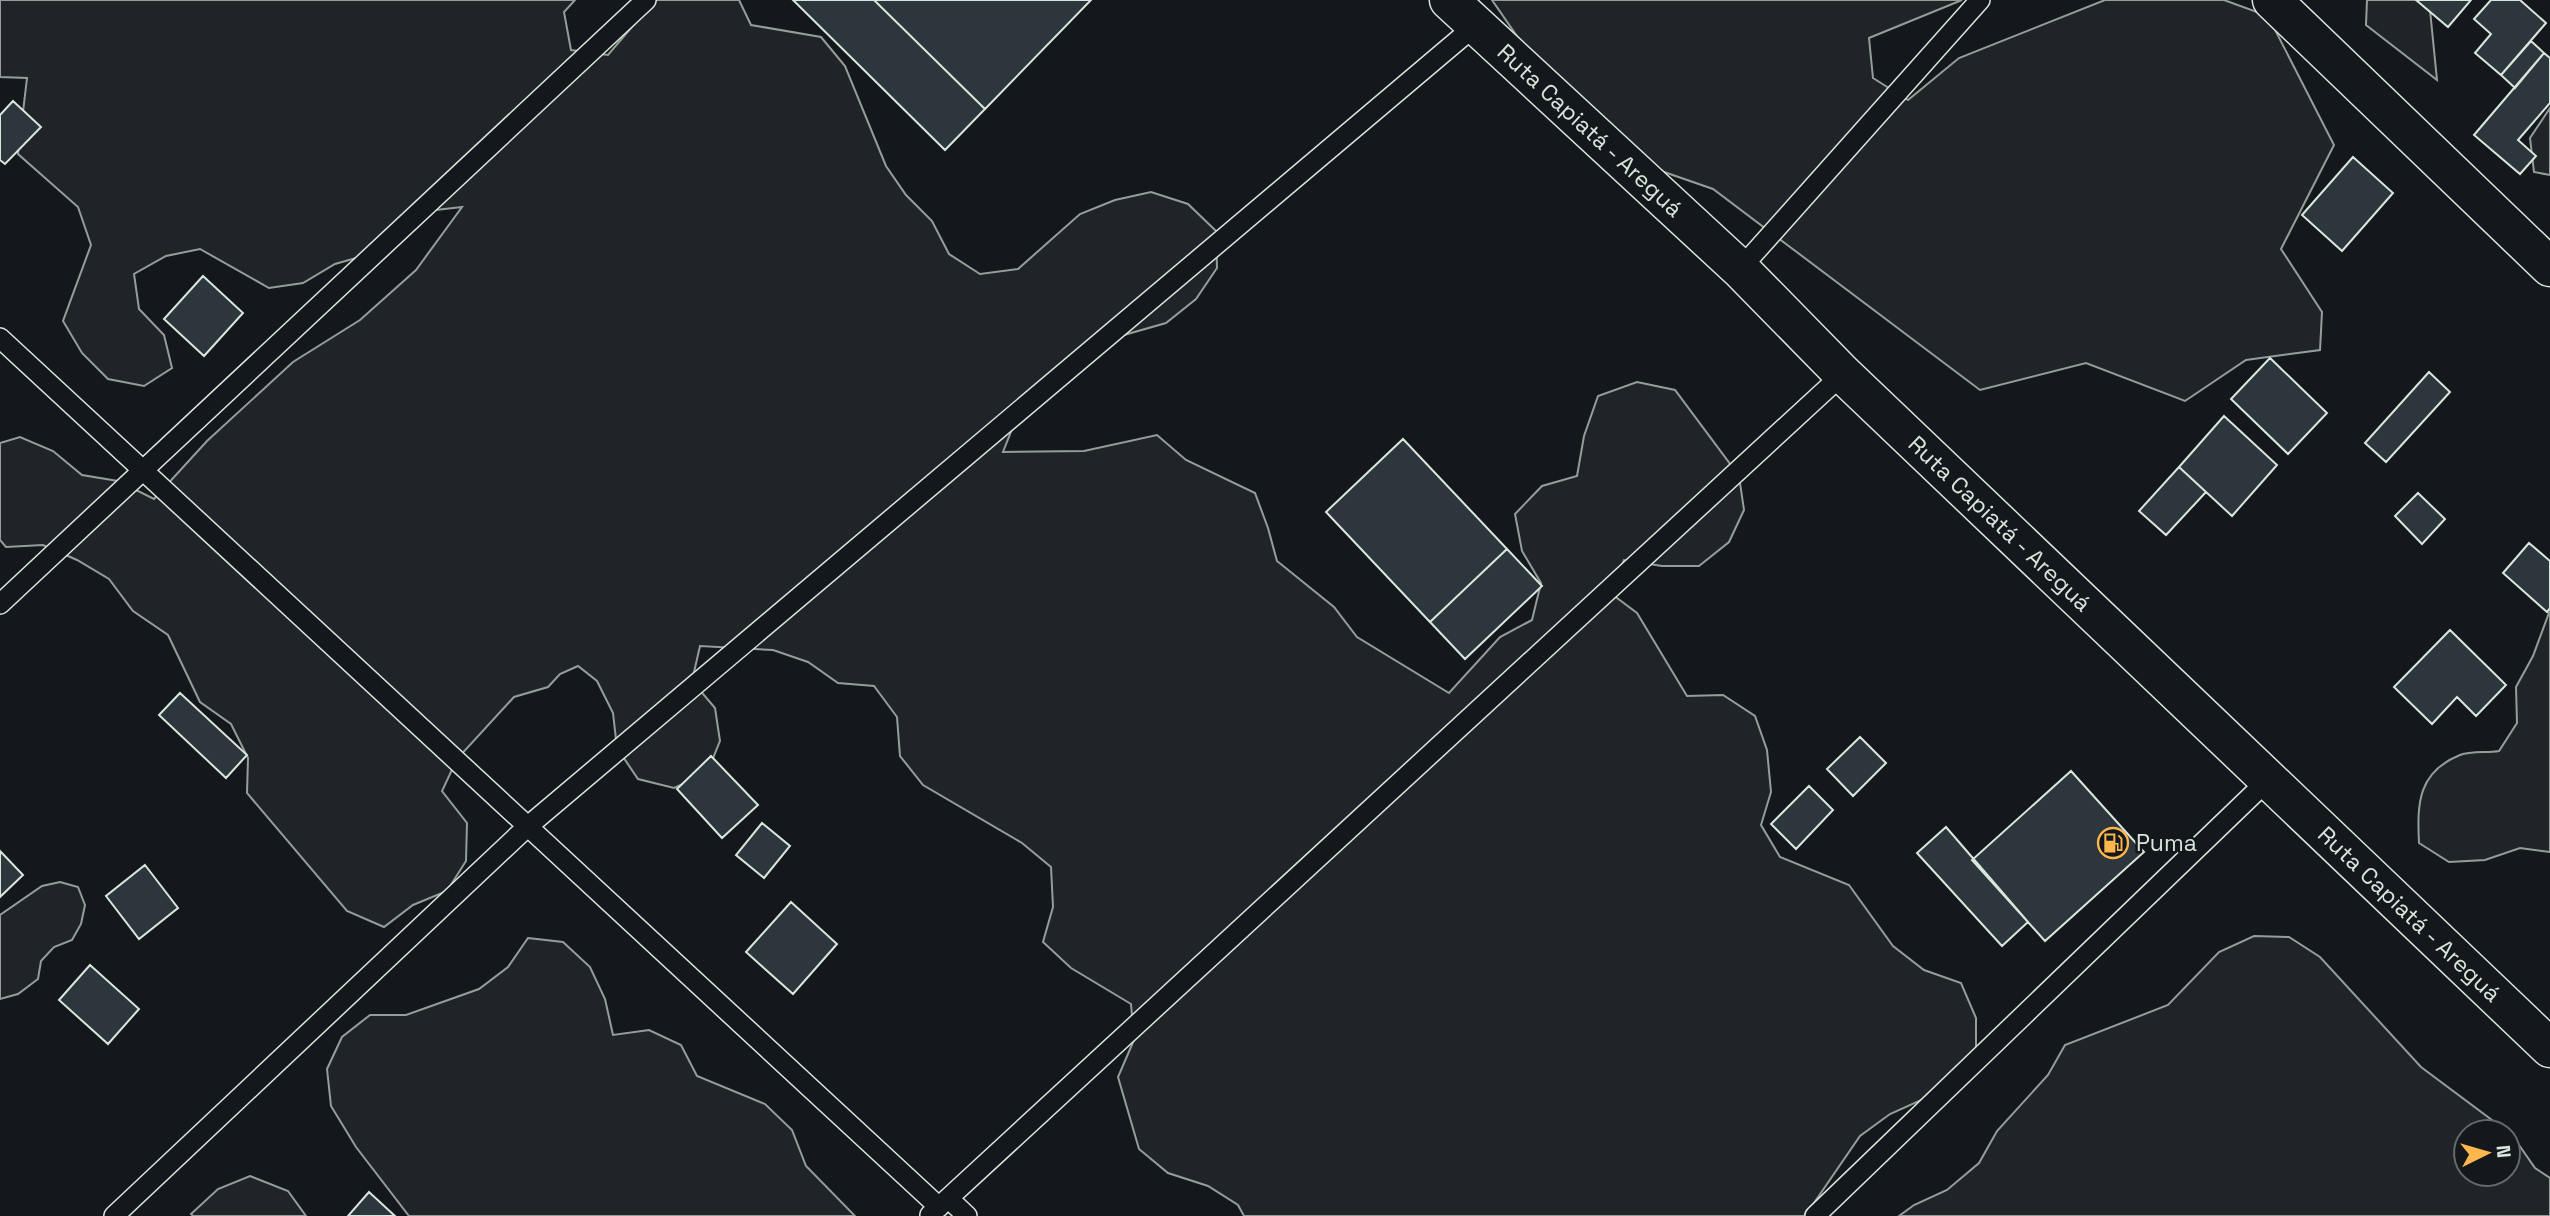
<svg xmlns="http://www.w3.org/2000/svg" width="2550" height="1216" font-family="'Space Grotesk',sans-serif">
<style>
.green{fill:#202428;stroke:#939e99;stroke-width:2;fill-rule:evenodd}
.building{fill:#2c363c;stroke:#d8e6dc;stroke-width:2}
.lines{fill:none;stroke-linecap:round;stroke-linejoin:round}
.service-casing{stroke:#d8e6dc;stroke-width:22}
.minor-casing{stroke:#d8e6dc;stroke-width:41}
.primary-casing{stroke:#d8e6dc;stroke-width:41}
.service{stroke:#14181c;stroke-width:19}
.minor{stroke:#14181c;stroke-width:38}
.primary{stroke:#14181c;stroke-width:38}
.labels{text-anchor:middle;dominant-baseline:central;stroke-width:5;stroke-linejoin:round;paint-order:stroke}
.street-label{font-size:23px;fill:#d8e6dc;stroke:#14181c}
.poi-label{font-size:23px;fill:#d8e6dc;stroke:#14181c;text-anchor:start}
</style>
<rect width="100%" height="100%" fill="#14181c"/>
<path class="green" d="M0 0H575L564 12 571 50 608 55 655 0H739L751 25 821 37 845 66 886 166 906 195 932 221 949 254 980 274 1018 269 1080 214 1115 200 1151 192 1188 204 1216 231 1217 268 1196 299 1166 323 1096 343 1016 419 1003 452 1084 451 1157 435 1186 460 1255 493 1268 528 1277 561 1334 607 1357 637 1449 693 1500 637 1532 620 1541 583 1522 551 1515 514 1542 486 1577 476 1584 436 1598 396 1637 382 1675 390 1739 476 1744 510 1729 542 1699 566H1662L1624 560 1609 592 1637 613 1687 696 1723 695 1755 716 1767 750 1771 792 1761 825 1780 857 1849 885 1893 946 1924 970 1961 983 1976 1018V1052L1959 1083 1890 1114 1860 1136 1805 1216H1244L1238 1205 1208 1186 1168 1173 1139 1149 1118 1077 1134 1040 1131 1004 1071 968 1043 942 1053 907 1051 867 1022 843 923 785 900 756 897 717 874 686 838 683 808 662 773 650 700 646 692 681 715 708 720 741 707 773 674 788 638 779 617 748 613 713 597 681 578 666 560 674 548 687 514 697 457 759 442 791 467 823 466 861 447 891 413 905 384 927 347 911 247 793 248 758 231 724 200 702 168 635 133 611 109 579 77 560 43 545 6 547 0 540V443L20 437 53 451 82 475 118 481 154 499 207 441 293 362 360 320 416 270 462 207 427 211 370 254 335 264 303 283 269 288 200 249 166 256 134 274 139 309 164 335 172 368 144 386 108 379 82 353 63 321 91 245 78 207 18 154 27 78 0 77Z
M1492 0H1962L1869 38 1873 78 1908 100 1959 58 2105 0H2224L2268 16 2334 145 2281 249 2322 312 2320 350 2246 360 2185 401 2086 363 1980 390 1713 189 1644 165 1543 74Z
M2367 0H2429L2437 80 2366 25Z
M2550 108V175L2534 172 2530 138Z
M2550 610V852L2520 848 2485 860 2449 862 2419 843C2417 803 2418 772 2460 755 2471 751 2487 753 2499 751L2517 723 2516 687 2533 656Z
M60 882 78 887 85 905 81 924 72 940 54 947 41 961 38 979 18 994 0 999V915L42 886Z
M2254 936 2289 937 2320 957 2421 1067 2512 1135 2535 1168 2550 1178V1216H1899L1914 1205 1947 1190 1979 1163 1997 1131 2048 1075 2065 1045 2168 1005 2219 952ZM2466 1132H2508V1174H2466Z
M528 938 563 942 590 967 605 999 613 1035 649 1030 681 1045 697 1076 765 1104 792 1130 806 1166 855 1216H409L356 1147 331 1106 327 1069 342 1037 370 1015H406L479 989 508 967Z
M250 1176 288 1191 306 1216H193L191 1214 218 1189Z"/>
<path class="building" d="M793 0H874L985 109 945 150Z
M874 0H1091L985 109Z
M2416 0H2471L2448 27Z
M2491 0H2520L2546 23 2501 75 2475 53 2491 34 2474 19Z
M2531 41 2544 53 2515 88 2501 75Z
M2544 53 2550 58V103L2518 140 2536 156 2520 174 2474 135Z
M13 101 41 127 5 164 0 160V115Z
M2353 157 2393 193 2342 251 2302 215Z
M203 276 243 313 204 356 164 319Z
M2270 358 2327 413 2288 454 2231 399Z
M2429 372 2450 392 2386 462 2365 443Z
M2224 416 2277 465 2232 516 2179 467Z
M1403 439 1507 549 1430 622 1326 512Z
M2179 467 2206 492 2166 535 2139 511Z
M2418 493 2445 519 2422 544 2395 516Z
M2529 543 2550 561V608L2547 612 2503 573Z
M1507 549 1542 586 1465 659 1430 622Z
M2450 630 2506 685 2476 716 2457 697 2432 724 2394 687Z
M180 693 247 755 226 778 159 715Z
M1860 737 1886 763 1853 796 1827 769Z
M711 756 758 805 722 838 677 789Z
M2071 771 2144 852 2045 941 1972 860Z
M1809 786 1833 810 1796 849 1771 824Z
M762 823 790 846 764 878 736 855Z
M1946 827 2028 922 2002 946 1917 853Z
M0 851 23 875 0 897Z
M145 865 178 908 139 939 106 896Z
M791 902 837 944 793 994 746 952Z
M90 965 139 1009 108 1044 59 1000Z
M369 1192 395 1216H348Z"/>
<g class="lines">
<g class="service-casing">
<path id="service" d="M1740 269 1980 0
M0 338 939 1207
M0 604 646 0
M949 1199 967 1216
M930 1215 1843 374
M114 1216 527 827 1476 25
M1815 1216 2269 779"/>
</g>
<g class="minor-casing">
<path id="minor" d="M2272 0 2550 267"/>
</g>
<g class="primary-casing">
<g id="primary">
<path id="s1" d="M1449 0 1740 269 1843 374 2550 1048"/>
</g>
</g>
<use href="#service" class="service"/>
<use href="#minor" class="minor"/>
<use href="#primary" class="primary"/>
</g>
<defs>
<g id="fuel-ring" transform="scale(1.575)"><circle r="9.5" fill="#14181c" stroke="#ffb74d" stroke-width="1.5"/><path d="M-5.5-6h7V0h2V4h1.3V-2.5L3-4.5l.8-.8L6-3V5H2.5V1h-1V6h-7ZM-4.2-4.7v3.2H.2V-4.7Z" fill="#ffb74d"/></g>
</defs>
<g fill-rule="evenodd">
<use href="#fuel-ring" x="2113" y="843"/>
</g>
<g class="labels">
<g class="street-label">
<text stroke="none"><textPath href="#s1" startOffset="192">Ruta Capiatá - Areguá</textPath></text>
<text stroke="none"><textPath href="#s1" startOffset="760">Ruta Capiatá - Areguá</textPath></text>
<text stroke="none"><textPath href="#s1" startOffset="1326">Ruta Capiatá - Areguá</textPath></text>
</g>
<g class="poi-label">
<text x="2136" y="843">Puma</text>
</g>
</g>
<g transform="translate(2487 1153) rotate(85)"><circle r="33" fill="#14181c" stroke="#626a69" stroke-width="2"/>
<path d="M0-5L12 26L0 18L-12 26Z" fill="#ffb74d"/>
<text y="-10" font-size="19" font-weight="bold" text-anchor="middle" fill="#d8e6dc">N</text>
</g>
</svg>
